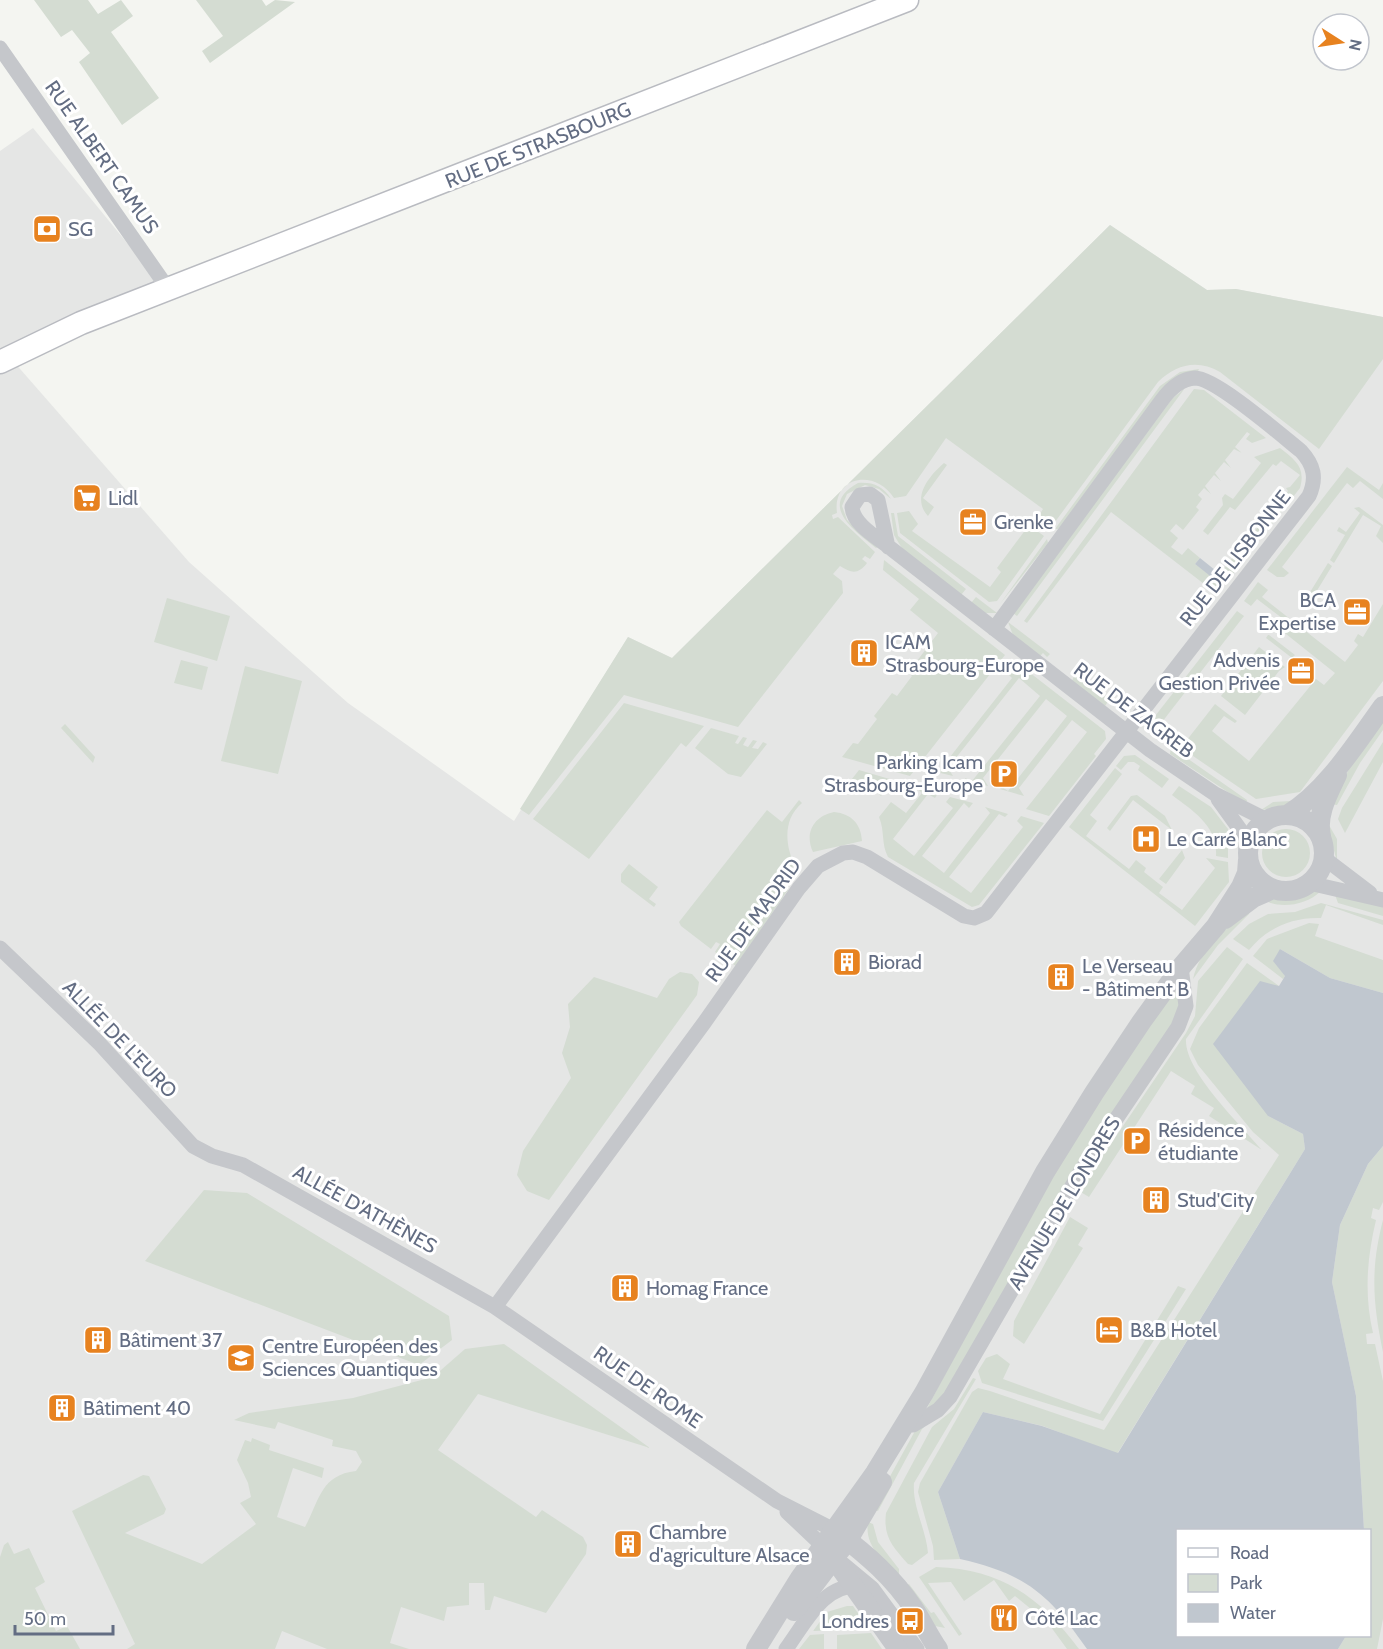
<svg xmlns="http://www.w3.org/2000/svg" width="1383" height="1649" font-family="Cabin,sans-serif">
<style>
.built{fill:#e5e6e5;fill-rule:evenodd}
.green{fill:#d4dcd2}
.water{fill:#c0c7cf}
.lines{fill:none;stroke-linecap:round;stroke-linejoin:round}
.secondary-casing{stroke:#b9bbc1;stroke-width:25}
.minor{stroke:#c5c7cb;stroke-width:15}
.tertiary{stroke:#c5c7cb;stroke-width:20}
.secondary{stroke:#fff;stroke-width:22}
.labels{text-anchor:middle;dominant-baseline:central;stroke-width:6;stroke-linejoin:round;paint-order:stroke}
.street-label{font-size:20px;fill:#636d83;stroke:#fff}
.poi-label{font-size:20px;fill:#636d83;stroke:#fff;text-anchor:start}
</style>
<rect width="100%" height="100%" fill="#f4f5f1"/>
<path class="built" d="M33 128 159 282 14 362 189 562 348 703 514 821 628 637 672 658 1110 225 1207 290 1236 289 1383 317V1649H0V151ZM1178 1530H1370V1636H1178Z"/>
<path class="green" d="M34 0H88L98 14 121 0 133 16 111 32 159 98 122 125 79 62 90 53 72 30 61 37Z
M196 0H262L266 6 275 0 295 2 210 63 202 51 223 36Z
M1110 225 1207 290 1236 289 1383 317V359L1319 449 1220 372C1198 359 1176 364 1158 382L1052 526 1038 517 1043 509 946 438 906 496 894 498C875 468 832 476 837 513L832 515 833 519 838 517 875 552 870 559 865 556 862 559 867 563C858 575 851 573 840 566L833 574 842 581 843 593 738 727 624 695 529 815 520 809 628 637 672 658Z
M1199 369 1198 371H1193L1058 529H1055L1160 386 1180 372Z
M1185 388 1017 616 1013 613 1172 399Z
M1194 389 1204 390 1266 438 1252 443 1246 439 1250 434 1247 432 1235 447 1242 453 1234 449 1225 460 1231 468 1224 462 1215 473 1221 481 1214 475 1205 486 1211 494 1204 488 1198 495 1202 499 1196 507 1199 510 1183 530 1176 524 1170 531 1178 538 1171 547 1182 555 1188 548 1200 558 1195 564 1219 582 1226 574 1222 571 1234 556 1237 557 1271 508 1274 510 1288 491 1286 488 1290 487 1300 475 1281 461 1276 466 1273 464 1235 510 1230 507 1208 535 1203 531 1223 505 1222 498 1225 494 1233 499 1261 463 1254 457 1280 448C1295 460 1306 467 1300 488L1217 594 1111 512 1027 623 1024 621Z
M944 463 947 465 923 498 934 507 928 516C911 498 929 476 944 463Z
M1347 467 1379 490 1383 483V499L1360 481 1353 488 1347 483 1282 567 1289 573 1284 577H1277L1267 570Z
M858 483C873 482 883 486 891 499L879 489 865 485 847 494 842 506 847 520 878 547 876 548C855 531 817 505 858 483Z
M1359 507 1383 525V543L1376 536 1381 526 1363 515 1334 563 1330 560 1345 535 1337 531 1339 527 1346 532 1360 513 1354 508Z
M909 511 918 524 912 531 990 587 1001 572 997 568 1029 525 1044 536 997 601 989 602 900 533 897 513Z
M891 513H894L898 536 966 589 961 595 903 550 894 535Z
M1047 539 1048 543 1000 604Z
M884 560 1005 655 910 776 842 757 853 743 858 744 877 719 874 716 892 693 897 696 912 676 908 673 938 633 910 610 919 599 883 570Z
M1328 563 1332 566 1310 602 1318 606 1314 608 1304 602Z
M1258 582 1268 590 1262 597 1345 662 1358 645 1354 641 1358 634 1363 637 1383 604V681L1300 792 1256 799 1174 743 1176 740 1183 745 1215 704 1237 721 1235 723 1224 716 1212 731 1249 761 1316 679 1324 685 1335 673 1276 626 1282 618 1257 599 1251 606 1244 601Z
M976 597 997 613H984L971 603Z
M167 598 230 616 217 661 154 642Z
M1237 611 1244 616 1159 726 1166 733 1163 736 1153 729 1152 720Z
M1008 622 1050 654 1047 657 1043 653 1040 656 1013 635Z
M1268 635H1269L1295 655 1292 658 1266 638Z
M1259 647 1285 667 1279 671 1245 715 1221 696Z
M181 660 208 667 202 690 174 683Z
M1016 662 1105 731 1106 739 1094 754 1096 756 1049 816 1026 809 1087 732 1072 720 1019 788 1024 796 1000 789 1002 787 1008 791 1067 716 1046 699 983 778 988 786 966 781 965 778 972 781 1040 696 1019 678 948 768 953 776 928 770 932 765 939 771 1012 678 1007 673Z
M245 666 302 681 278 774 221 761Z
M1075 674 1109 700 1105 706 1072 681Z
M624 703 704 726 686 747 681 743 589 859 533 819Z
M1383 718V730L1360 763 1337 805 1330 804 1354 760Z
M65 724 95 757 93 763 61 728Z
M711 728 739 736 735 743 738 744 743 737 747 738 743 745 748 747 753 740 757 741 752 748 758 749 763 742 767 744 741 777 728 774 695 748Z
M1383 742V762L1345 833 1338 819 1342 808Z
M1171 747 1247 800 1246 804 1170 754Z
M1135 755 1169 779 1162 788 1138 770 1140 766 1134 762H1128L1121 770 1116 766 1124 756Z
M1115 768 1122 774 1090 815 1097 821 1086 836 1129 869 1136 860 1146 868 1144 872 1163 887 1159 893 1182 910 1215 868 1206 858 1228 862 1229 882 1195 926 1069 827Z
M859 770 893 780 881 796 876 791 848 784Z
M915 786 938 793 935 798 928 794 893 839 914 856 953 808 946 802 950 797 973 803 969 808 964 803 922 856 944 873 990 813 985 807 1008 814 1005 817 999 814 949 877 971 893 1023 827 1017 821 1021 816 1044 823 979 905 972 907 888 857C881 844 885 831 879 817L891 802 906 813 922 793Z
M1179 786 1211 807 1228 829V858L1216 856C1218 826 1193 811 1172 795Z
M1137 795 1165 816 1172 830 1133 800 1110 831 1107 828 1131 796Z
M799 800 802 803C783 819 785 844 794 864L782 885 788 890 736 966 715 952 720 944 716 942 711 949 681 926 679 922 767 810 782 822Z
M1291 801 1292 806 1261 810 1273 802Z
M834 812C852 814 861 824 862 841L813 852C804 833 814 816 834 812Z
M1326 820 1337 839V862Z
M1262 853a24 24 0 1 1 48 0a24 24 0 1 1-48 0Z
M1182 850 1185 858 1166 884 1159 879Z
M629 864 658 887 649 899 656 904 654 907 621 882V874Z
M1314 890 1320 892C1306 905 1279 910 1262 899L1294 897Z
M1334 892 1383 907V916L1338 903Z
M1321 903 1383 920V925L1326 905 1321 918C1292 917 1267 928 1249 950L1233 939 1249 924 1268 914 1295 912Z
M1251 904 1249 914 1218 945 1193 979C1200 949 1227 923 1251 904Z
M1309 923 1319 924 1315 936 1383 960V993L1330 978 1280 949 1285 976 1283 979 1253 956 1267 939Z
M1227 947 1243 959 1186 1039C1184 1071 1241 1125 1262 1150L1209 1116 1214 1108 1191 1094 1195 1086 1171 1071 1089 1197 1079 1191 1186 1033 1195 1016 1198 981Z
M1247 963 1279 986 1268 1116 1303 1134 1305 1149 1117 1454 1043 1426 983 1412 938 1492 960 1559 934 1560 933 1546 918 1492 920 1483 972 1392 978 1388 990 1391 1104 1430 1279 1155 1253 1132 1198 1065 1190 1049 1199 1028Z
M680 972 692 974 699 982 697 995 549 1200 527 1191 517 1175 523 1151 571 1078 562 1053 570 1027 568 1004 594 977 657 998 669 979Z
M1179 984V1018L948 1393 924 1414 1037 1201 1106 1089Z
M1383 1146V1202L1379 1210 1373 1208 1371 1218 1376 1220C1367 1258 1364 1294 1373 1333L1366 1334 1367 1344H1375L1383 1381V1619L1377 1649H1338L1346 1636H1370V1530H1364L1356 1396 1332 1282 1340 1225 1368 1164Z
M204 1190 247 1193 449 1316 452 1340 419 1365 145 1261Z
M1070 1217 1088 1228 1078 1245 1083 1248 1024 1344 1013 1336 1014 1321Z
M1383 1220V1352C1373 1303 1370 1270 1383 1220Z
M1178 1286 1186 1289 1103 1421 982 1383 978 1371 986 1358 997 1354 1010 1364 1003 1379 1100 1414Z
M504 1344 650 1448 478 1394 438 1450 536 1517 542 1510 583 1537 587 1545 586 1554 546 1613 494 1596 490 1610H485L484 1583H469V1605L447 1607 444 1621 401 1607 390 1643 409 1649H327L282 1631 275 1649H127L135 1644 72 1511 143 1475 149 1476 166 1509 164 1514 125 1533 202 1564 256 1524 240 1503 251 1497 248 1483 237 1460 245 1440 251 1442 252 1438 270 1445 269 1450 324 1468 322 1478 293 1468 277 1517 305 1527C320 1499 321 1475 356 1471L362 1462 356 1451 332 1446 333 1440 278 1422 275 1429 234 1420 249 1413 353 1398 433 1377 465 1349Z
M973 1378 976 1379 914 1483C912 1506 926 1529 928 1553L912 1565 908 1564C893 1547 883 1537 886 1513L932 1427 954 1409Z
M934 1417 922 1429 878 1511 872 1509 915 1431Z
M868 1522 873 1524 878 1542 899 1569V1577C884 1561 864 1546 868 1522Z
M8 1542 14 1554 29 1548 45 1582 35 1588 56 1631 67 1626 80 1649H0V1557L4 1545Z
M936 1567C1002 1569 1041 1598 1079 1649H1067L1048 1623 1015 1596 1009 1601 994 1580 964 1601 951 1582 928 1583 962 1634 959 1636 919 1577Z
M909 1584 931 1613 934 1612 945 1628 930 1625 906 1586Z
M847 1606H853L869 1629 813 1631 827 1612Z
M871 1633 882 1649H837V1635Z
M824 1634V1649H799L810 1635Z"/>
<path class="water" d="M1200 558 1220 574 1222 571 1226 574 1219 583 1195 564Z
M1280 949 1330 978 1383 993V1146L1368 1164 1340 1225 1332 1282 1356 1396 1364 1530H1178V1636H1346L1338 1649H1087C1049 1594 1026 1574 960 1559L938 1492 983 1412 1042 1426 1118 1453 1305 1149 1303 1134 1268 1116 1213 1044 1260 981 1279 986 1285 976 1273 961Z"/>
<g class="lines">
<g class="secondary-casing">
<path id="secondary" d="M0 362 81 323 907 0"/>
</g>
<path class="minor" d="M0 48 169 290
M888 547 878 500 870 494 860 495 852 507C853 524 876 537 889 547L1150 750 1215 794 1267 820
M1218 799 1249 842
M1324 858 1370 893
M1309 883 1383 900
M0 948 99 1043 193 1146 212 1156 243 1165 495 1307 777 1501 834 1530
M495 1307 704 1023 799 888 818 866 843 853 853 852 867 857 964 916 974 918 986 913 1309 496C1317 478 1314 465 1301 451 1281 435 1216 378 1195 378 1180 379 1170 389 1162 400L994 629
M913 1425 938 1410 950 1397 1079 1174 1178 1027 1186 1006 1181 967
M787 1512 823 1546
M843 1564 872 1588 917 1649
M786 1649C806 1622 824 1582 862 1586"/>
<path class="tertiary" d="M1248 853a38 38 0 1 1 76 0a38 38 0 1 1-76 0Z
M1287 815C1326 792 1357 742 1383 706
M1321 836C1316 815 1328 794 1337 775
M1225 919 1253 898 1273 889
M837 1532C867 1555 893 1577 914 1609 922 1621 929 1636 938 1649
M827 1549 898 1649
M794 1611 848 1540 882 1482
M756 1649 800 1578 875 1473 924 1393 1045 1172 1094 1093 1142 1021 1181 967 1216 926 1241 887 1247 873 1248 860"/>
<use href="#secondary" class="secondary"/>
</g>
<defs>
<g id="bank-square" transform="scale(1.5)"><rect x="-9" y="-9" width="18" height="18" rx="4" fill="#e7821f" stroke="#fff"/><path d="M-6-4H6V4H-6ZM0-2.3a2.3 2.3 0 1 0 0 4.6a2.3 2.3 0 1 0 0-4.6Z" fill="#fff"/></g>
<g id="supermarket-square" transform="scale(1.5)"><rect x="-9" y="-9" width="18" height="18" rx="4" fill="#e7821f" stroke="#fff"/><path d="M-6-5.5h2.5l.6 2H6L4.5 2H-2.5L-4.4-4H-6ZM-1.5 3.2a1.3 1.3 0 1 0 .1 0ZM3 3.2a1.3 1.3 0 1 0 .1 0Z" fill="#fff"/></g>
<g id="office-square" transform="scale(1.5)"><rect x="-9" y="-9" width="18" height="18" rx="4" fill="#e7821f" stroke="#fff"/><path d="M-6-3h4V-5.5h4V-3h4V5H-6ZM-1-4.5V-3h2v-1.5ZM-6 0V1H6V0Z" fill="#fff"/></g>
<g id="building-square" transform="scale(1.5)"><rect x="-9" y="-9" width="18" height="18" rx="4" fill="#e7821f" stroke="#fff"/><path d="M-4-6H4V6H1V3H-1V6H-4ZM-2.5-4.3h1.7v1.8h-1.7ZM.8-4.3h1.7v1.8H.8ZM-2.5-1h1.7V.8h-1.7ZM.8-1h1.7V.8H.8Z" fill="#fff"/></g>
<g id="parking-square" transform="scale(1.5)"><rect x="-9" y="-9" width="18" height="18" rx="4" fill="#e7821f" stroke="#fff"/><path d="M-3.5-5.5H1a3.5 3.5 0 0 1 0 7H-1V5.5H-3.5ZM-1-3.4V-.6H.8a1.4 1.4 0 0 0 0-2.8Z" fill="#fff"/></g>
<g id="hospital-square" transform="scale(1.5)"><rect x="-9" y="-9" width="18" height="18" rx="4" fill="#e7821f" stroke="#fff"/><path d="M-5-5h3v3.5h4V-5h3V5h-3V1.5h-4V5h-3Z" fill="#fff"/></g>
<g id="hotel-square" transform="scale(1.5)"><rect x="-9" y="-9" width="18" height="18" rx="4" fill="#e7821f" stroke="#fff"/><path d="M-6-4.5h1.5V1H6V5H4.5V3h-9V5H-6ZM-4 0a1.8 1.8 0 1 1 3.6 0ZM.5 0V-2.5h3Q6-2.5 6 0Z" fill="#fff"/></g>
<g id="university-square" transform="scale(1.5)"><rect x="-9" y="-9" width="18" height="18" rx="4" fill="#e7821f" stroke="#fff"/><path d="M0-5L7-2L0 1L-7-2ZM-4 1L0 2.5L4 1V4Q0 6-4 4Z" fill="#fff"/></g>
<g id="restaurant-square" transform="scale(1.5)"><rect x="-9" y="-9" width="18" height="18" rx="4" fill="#e7821f" stroke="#fff"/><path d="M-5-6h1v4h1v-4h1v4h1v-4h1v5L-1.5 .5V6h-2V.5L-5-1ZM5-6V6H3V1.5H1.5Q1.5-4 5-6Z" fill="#fff"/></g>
<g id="bus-square" transform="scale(1.5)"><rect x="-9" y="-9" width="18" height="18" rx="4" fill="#e7821f" stroke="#fff"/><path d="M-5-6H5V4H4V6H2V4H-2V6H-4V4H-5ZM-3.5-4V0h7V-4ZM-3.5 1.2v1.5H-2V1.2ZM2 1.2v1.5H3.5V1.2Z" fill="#fff"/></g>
</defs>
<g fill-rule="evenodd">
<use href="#bank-square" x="47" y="229"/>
<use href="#supermarket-square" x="87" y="498"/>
<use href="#office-square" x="973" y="522"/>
<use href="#office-square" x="1357" y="612"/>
<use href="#building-square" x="864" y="653"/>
<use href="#office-square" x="1301" y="671"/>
<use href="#parking-square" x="1004" y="774"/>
<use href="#hospital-square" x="1146" y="839"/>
<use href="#building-square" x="847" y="962"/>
<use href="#building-square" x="1061" y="977"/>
<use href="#parking-square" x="1137" y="1141"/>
<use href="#building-square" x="1156" y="1200"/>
<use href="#building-square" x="625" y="1288"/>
<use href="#hotel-square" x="1109" y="1330"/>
<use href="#building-square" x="98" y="1340"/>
<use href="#university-square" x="241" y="1358"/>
<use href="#building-square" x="62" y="1408"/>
<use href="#building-square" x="628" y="1544"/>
<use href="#restaurant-square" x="1004" y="1618"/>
<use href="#bus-square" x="910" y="1621"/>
</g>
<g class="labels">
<g class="street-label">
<text transform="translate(538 145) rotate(-22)">RUE DE STRASBOURG</text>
<text transform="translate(102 157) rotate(55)">RUE ALBERT CAMUS</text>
<text transform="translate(1235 558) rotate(-52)">RUE DE LISBONNE</text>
<text transform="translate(1134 710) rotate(37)">RUE DE ZAGREB</text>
<text transform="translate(753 920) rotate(-54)">RUE DE MADRID</text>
<text transform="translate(120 1039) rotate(46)">ALLÉE DE L'EURO</text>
<text transform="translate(1064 1203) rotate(-59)">AVENUE DE LONDRES</text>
<text transform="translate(365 1209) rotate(29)">ALLÉE D'ATHÈNES</text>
<text transform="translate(648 1387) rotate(35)">RUE DE ROME</text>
</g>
<g class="poi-label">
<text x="68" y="229">SG</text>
<text x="108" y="498">Lidl</text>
<text x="994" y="522">Grenke</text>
<text x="1336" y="600" text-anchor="end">BCA<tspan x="1336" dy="23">Expertise</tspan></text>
<text x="885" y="642">ICAM<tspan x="885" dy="23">Strasbourg-Europe</tspan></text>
<text x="1280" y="660" text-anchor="end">Advenis<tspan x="1280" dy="23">Gestion Privée</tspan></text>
<text x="983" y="762" text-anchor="end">Parking Icam<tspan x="983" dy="23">Strasbourg-Europe</tspan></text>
<text x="1167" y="839">Le Carré Blanc</text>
<text x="868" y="962">Biorad</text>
<text x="1082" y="966">Le Verseau<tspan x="1082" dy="23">- Bâtiment B</tspan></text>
<text x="1158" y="1130">Résidence<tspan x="1158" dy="23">étudiante</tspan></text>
<text x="1177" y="1200">Stud'City</text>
<text x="646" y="1288">Homag France</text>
<text x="1130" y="1330">B&amp;B Hotel</text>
<text x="119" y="1340">Bâtiment 37</text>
<text x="262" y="1346">Centre Européen des<tspan x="262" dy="23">Sciences Quantiques</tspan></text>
<text x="83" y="1408">Bâtiment 40</text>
<text x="649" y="1532">Chambre<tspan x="649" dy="23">d'agriculture Alsace</tspan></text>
<text x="1025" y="1618">Côté Lac</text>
<text x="889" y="1621" text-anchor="end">Londres</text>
</g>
</g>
<rect x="1176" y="1529" width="195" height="108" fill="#ffffff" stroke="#c1c5cd" stroke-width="1.5"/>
<rect x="1188" y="1548" width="30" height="9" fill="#ffffff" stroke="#c1c5cd" stroke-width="1.5"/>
<text x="1230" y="1559" font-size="18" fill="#636d83">Road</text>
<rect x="1188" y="1574" width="30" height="18" fill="#d4dcd2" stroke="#c1c5cd" stroke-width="1.5"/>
<text x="1230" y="1589" font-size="18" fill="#636d83">Park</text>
<rect x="1188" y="1604" width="30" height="18" fill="#c0c7cf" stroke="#c1c5cd" stroke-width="1.5"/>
<text x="1230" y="1619" font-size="18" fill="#636d83">Water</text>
<g transform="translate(1341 42) rotate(102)"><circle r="28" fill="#ffffff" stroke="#c1c5cd" stroke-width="1.5"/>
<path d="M0-4.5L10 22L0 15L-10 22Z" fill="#e7821f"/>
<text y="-9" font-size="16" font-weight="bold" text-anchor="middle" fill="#636d83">N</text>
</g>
<path d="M15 1625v9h98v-9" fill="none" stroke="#636d83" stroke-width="3"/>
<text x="24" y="1625" font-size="18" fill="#636d83" stroke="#ffffff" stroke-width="4.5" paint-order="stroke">50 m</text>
</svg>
